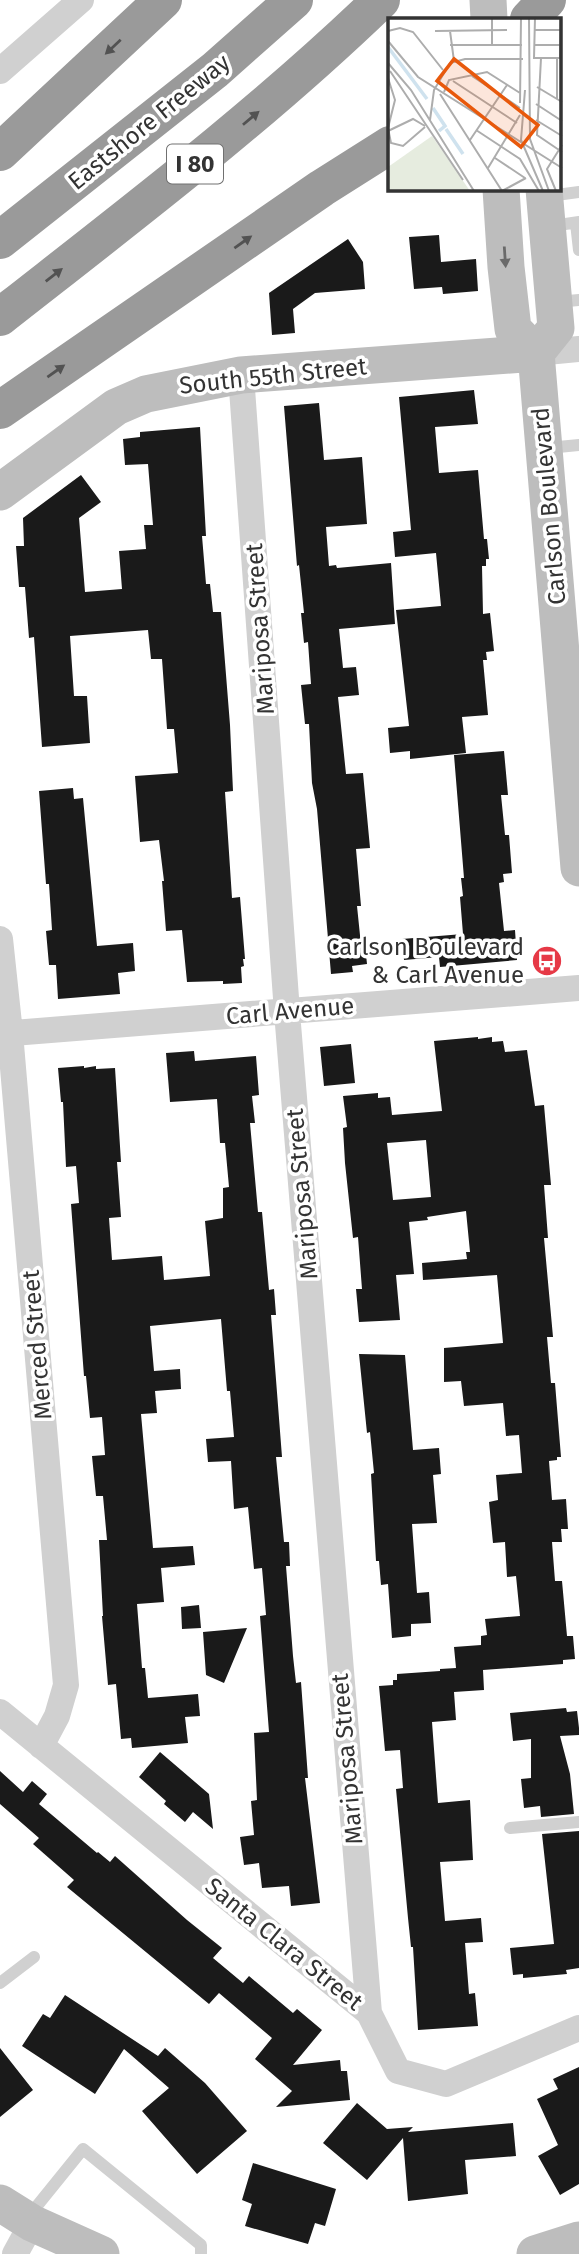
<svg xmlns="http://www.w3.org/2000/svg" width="579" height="2254" font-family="'Fira Sans',sans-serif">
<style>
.building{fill:#1a1a1a;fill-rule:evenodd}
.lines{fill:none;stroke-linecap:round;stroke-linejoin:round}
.lane{stroke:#d0d0d0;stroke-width:12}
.street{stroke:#d0d0d0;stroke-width:26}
.secondary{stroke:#bdbdbd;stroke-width:37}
.highway{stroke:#9a9a9a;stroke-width:38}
.oneway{fill:#525252}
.oneway2{fill:#6a6a6a}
.labels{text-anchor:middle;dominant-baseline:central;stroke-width:7;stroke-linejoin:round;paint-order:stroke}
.shield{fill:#fff;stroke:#707070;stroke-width:2}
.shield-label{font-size:23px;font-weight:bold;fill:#333}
.street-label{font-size:24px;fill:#333;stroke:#fff}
.poi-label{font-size:24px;fill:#333;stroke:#fff;text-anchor:end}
.inset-river{fill:none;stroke:#cfe2ee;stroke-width:3.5}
.inset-road{fill:none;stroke:#adadad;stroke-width:2}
.view{fill:#e8590c;fill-opacity:0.15;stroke:#e8590c;stroke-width:3.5}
.inset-edge{fill:none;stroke:#333;stroke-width:3.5}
</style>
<rect width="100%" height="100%" fill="#fff"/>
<path class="building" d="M439 235 441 262 476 259 478 291 443 294 442 287 414 289 409 237Z
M348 239 363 262 365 289 315 293 293 309 295 333 272 335 269 293Z
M474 390 478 424 435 427 439 473 478 470 484 539H487L489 559H486V566H482L483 614 490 613 494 651 486 652 487 660H483L488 715 462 717 466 753 410 759V751L390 753 388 728 409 726 396 610 441 606 436 553 395 557 393 532 411 530 399 397Z
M319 403 324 460 362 457 367 524 326 527 329 566 336 565 337 568 391 563 395 624 339 629 343 668 356 667 359 695 338 697 346 774 363 773 370 848 356 849 361 906H357L361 945H365L367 964 352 966 353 972 331 974 317 809 312 783 309 724H305L301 685 311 684 308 642 304 643 301 613H304L299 565 297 566 284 406Z
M200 427 206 536H202L206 584H210L213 612H221L230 725 233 791 225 792 232 898 240 897 245 959H243L244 966 241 967 242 983 223 984V981L187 982 182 930 166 931 162 881H164L159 840 140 842 135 776 178 773 174 729H167L162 659H151L148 630 70 636 74 696H87L90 743 42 747 34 637 29 638 25 587H19L16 546H24L23 518 81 475 101 502 79 518 85 592 122 589 119 551 146 549 144 525H153L148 464 125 465 123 439 140 437V432Z
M504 751 508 795H501L505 835H509L512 873 503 874 504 882 499 883 504 931 515 930 517 960 440 967 439 957 404 960 402 939 463 934 460 897 463 896 461 878H464L454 755Z
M73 788 74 799 83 798 97 946 133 943 135 971 118 973 120 994 58 999 56 965H49L46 931 52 930 49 884H46L39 791Z
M478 1037V1039L492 1037V1042L503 1041 505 1052 527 1050 535 1106 544 1105 551 1185H544L548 1238H544L553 1337H547L551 1383H555L561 1457H557V1460L549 1461 552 1500 566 1499 568 1529H561L562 1542H552L555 1581H562L567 1636H573L575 1659 563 1660V1664L483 1670 484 1690 454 1692 456 1720 432 1722 438 1803 470 1800 473 1860 440 1862 445 1921 481 1918 483 1942 465 1943 469 1994 475 1993 478 2026 418 2030 413 1947H411L408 1918 396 1789 403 1788 400 1750 385 1751 379 1686 393 1685V1680H397V1674L440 1671V1669L456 1668 454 1647 481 1645V1636L487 1635 485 1619 520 1616 516 1576 507 1577 505 1542 493 1543 489 1502 498 1500 496 1475 522 1473 519 1435 506 1436 503 1403 464 1406 461 1381 444 1382V1348L503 1343 497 1275 423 1280 422 1263 467 1259 466 1252H470L466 1211 427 1217 428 1220 409 1222 414 1274 396 1275 400 1320 359 1322 356 1289H362L358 1237 353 1238 345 1163 343 1128 347 1127 343 1096 378 1093V1098L390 1097 392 1115 442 1111 434 1041ZM426 1140 431 1197 393 1200 387 1143Z
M351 1044 355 1083 324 1086 320 1047Z
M194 1051 195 1061 256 1056 259 1095 252 1096 255 1123H250L258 1212H262L269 1290 274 1289 276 1315H271L282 1457H276L284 1542H289L290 1566H286L293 1656 296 1683 301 1682 308 1778H305L320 1903 291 1906 289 1886 262 1888 259 1863 244 1865 240 1837 254 1835 251 1801 257 1800 254 1733 269 1732 260 1616 266 1615 262 1568 254 1569 248 1507 234 1509 231 1461 208 1462 206 1439 234 1437 230 1391H227L221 1319 150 1326 154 1371 180 1369 181 1389 155 1391 157 1413 141 1414 153 1548 193 1546 195 1565 161 1568 164 1602 137 1604 142 1668H145L148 1698 198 1694 200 1716 185 1717 188 1743 132 1748 131 1738 121 1739 116 1684 108 1685 102 1616H103L99 1540H107L103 1496H96L92 1456 105 1455 102 1417 90 1418 86 1376H84L71 1204 79 1203 76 1166 66 1167 63 1102H61L58 1068 84 1066V1068L96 1066V1069L115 1068 121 1162H117L121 1217 109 1218 112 1260 162 1256 164 1280 210 1276 205 1221 223 1218V1188L229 1187 225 1143H220L217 1099 170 1102 166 1053Z
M359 1354 405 1355 413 1450 439 1448 441 1474 433 1475 437 1523 412 1524 417 1593 429 1592 431 1623 411 1624V1636L392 1638 388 1584 381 1585 379 1561H376L371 1474 374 1473 370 1432 367 1433Z
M199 1605 201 1628 182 1629 181 1607Z
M247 1628 224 1683 206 1675 203 1632Z
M566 1708 567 1712 577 1711 579 1728V1735L560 1736 570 1774 574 1814 541 1817 540 1806 524 1808 521 1779 531 1778V1739L513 1741 510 1713Z
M160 1752 209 1794 213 1829 193 1812 185 1822 164 1804 166 1801 139 1777Z
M0 1771 23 1792 32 1781 47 1794 39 1804 97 1853 98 1852 110 1862 115 1856 187 1920 222 1948 213 1958 243 1983 249 1976 293 2013 297 2009 322 2030 293 2065 340 2060 341 2071H347L350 2100 276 2107 292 2091 255 2059 272 2038 219 1993 209 2004 67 1887 74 1880 33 1844 39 1838 0 1804Z
M579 1831V1968L566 1970 567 1974 523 1978V1974L513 1975 510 1948 554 1944 542 1834Z
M65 1995 158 2056 165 2048 205 2083 247 2131 197 2174 142 2111 169 2088 124 2049 95 2094 22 2046 43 2014 50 2018Z
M0 2048 33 2090 0 2117Z
M579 2067V2184L560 2195 538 2156 558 2145 537 2099 558 2089 553 2079Z
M357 2103 387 2129 413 2127 408 2132 513 2123 516 2156 465 2160 468 2194 408 2201 403 2138 367 2180 323 2143Z
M253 2163 336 2189 325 2226 315 2223 308 2244 245 2226 252 2204 242 2200Z"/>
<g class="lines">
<path class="lane" d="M549 196 579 192
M576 223 579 250
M552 226 579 222
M557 302 579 300
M548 448 579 445
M510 1828 579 1822
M0 1983 34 1957
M28 2217 83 2149 201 2245V2254"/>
<path class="street" d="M0 71 81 0
M536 353 579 349
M241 375 287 1012 369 2013
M0 939 10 1033 66 1685 57 1716 41 1746
M0 1034 579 988
M0 1712 369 2013 398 2071 446 2084 579 2028
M15 2254 32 2223"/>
<path class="secondary" d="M488 0 489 19
M501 189 506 267 513 329 536 353 579 868
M536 353 556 328 544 189
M0 492 116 407 146 394 241 375 536 353
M0 2203 32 2223 101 2254
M535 2254 579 2240"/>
<path class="highway" d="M529 19 547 0
M0 152 163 0
M0 240 215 70 294 0
M0 317C130 215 262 115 381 0
M0 410 322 188 390 145"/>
</g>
<defs><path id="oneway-solid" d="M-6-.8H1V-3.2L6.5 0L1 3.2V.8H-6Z" transform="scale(1.75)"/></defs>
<g class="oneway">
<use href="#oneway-solid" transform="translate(113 47) rotate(137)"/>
<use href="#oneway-solid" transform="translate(251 118) rotate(-40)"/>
<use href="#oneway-solid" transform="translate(243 242) rotate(-35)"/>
<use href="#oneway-solid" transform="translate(54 275) rotate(-38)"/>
<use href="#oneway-solid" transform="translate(56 371) rotate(-35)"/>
</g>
<use class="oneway2" href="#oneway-solid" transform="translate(505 257) rotate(86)"/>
<defs>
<g id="bus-disc" transform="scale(1.575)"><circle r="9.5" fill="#e63946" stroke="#fff"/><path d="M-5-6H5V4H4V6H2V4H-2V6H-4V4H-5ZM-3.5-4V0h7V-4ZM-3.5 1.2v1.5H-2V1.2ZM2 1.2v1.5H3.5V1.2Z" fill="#fff"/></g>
</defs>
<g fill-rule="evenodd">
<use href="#bus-disc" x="547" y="961"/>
</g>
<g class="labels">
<rect class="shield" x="167" y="144.5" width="56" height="39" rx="5"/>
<g class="shield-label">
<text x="195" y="164">I 80</text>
</g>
<g class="street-label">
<text transform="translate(149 122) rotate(-39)">Eastshore Freeway</text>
<text transform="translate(273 376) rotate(-6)">South 55th Street</text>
<text transform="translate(549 506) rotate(-95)">Carlson Boulevard</text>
<text transform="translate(260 629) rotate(-94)">Mariposa Street</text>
<text transform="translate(290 1011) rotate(-5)">Carl Avenue</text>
<text transform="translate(302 1194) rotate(-95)">Mariposa Street</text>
<text transform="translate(37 1345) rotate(-95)">Merced Street</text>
<text transform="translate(347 1759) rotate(-95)">Mariposa Street</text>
<text transform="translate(284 1944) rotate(39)">Santa Clara Street</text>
</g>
<g class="poi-label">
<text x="524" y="947">Carlson Boulevard<tspan x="524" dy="28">&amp; Carl Avenue</tspan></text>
</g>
</g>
<g transform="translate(388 18)">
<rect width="173" height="173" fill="#fff"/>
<path d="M44 118 82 173H0V149Z" fill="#e6ecdf"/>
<path class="inset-river" d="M0 29 39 81M45 90 57 108 51 113M58 111 75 136"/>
<path class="inset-road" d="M104 0V27M141 0 142 121 161 173M147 0 146 40H174M146 12H174M0 13 12 10 25 14 55 52M47 13 119 12M62 13 66 43M0 23 30 59 174 150M62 27H134M146 27H173M153 40 149 117 174 134M169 40V81M172 40 173 0M0 45 23 72 86 173M2 53 75 162M84 58 132 90M0 60 7 82 0 110 3 125 15 128 37 109M65 63 129 105M149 69 174 84M137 72 133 122 155 173M56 74 61 62 99 54 132 75M52 76 114 173M132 85 133 0M148 86 174 103M42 102 46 72 62 45 77 41H135M148 102 174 118M88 112 132 141 151 173M0 113 25 101 37 108M82 122 119 67M107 140 137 160M100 150 132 97M114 173 138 160M168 173 159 151 174 127"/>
<path class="view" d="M66 41 150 107 133 129 49 63Z"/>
<rect width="173" height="173" class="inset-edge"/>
</g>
</svg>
